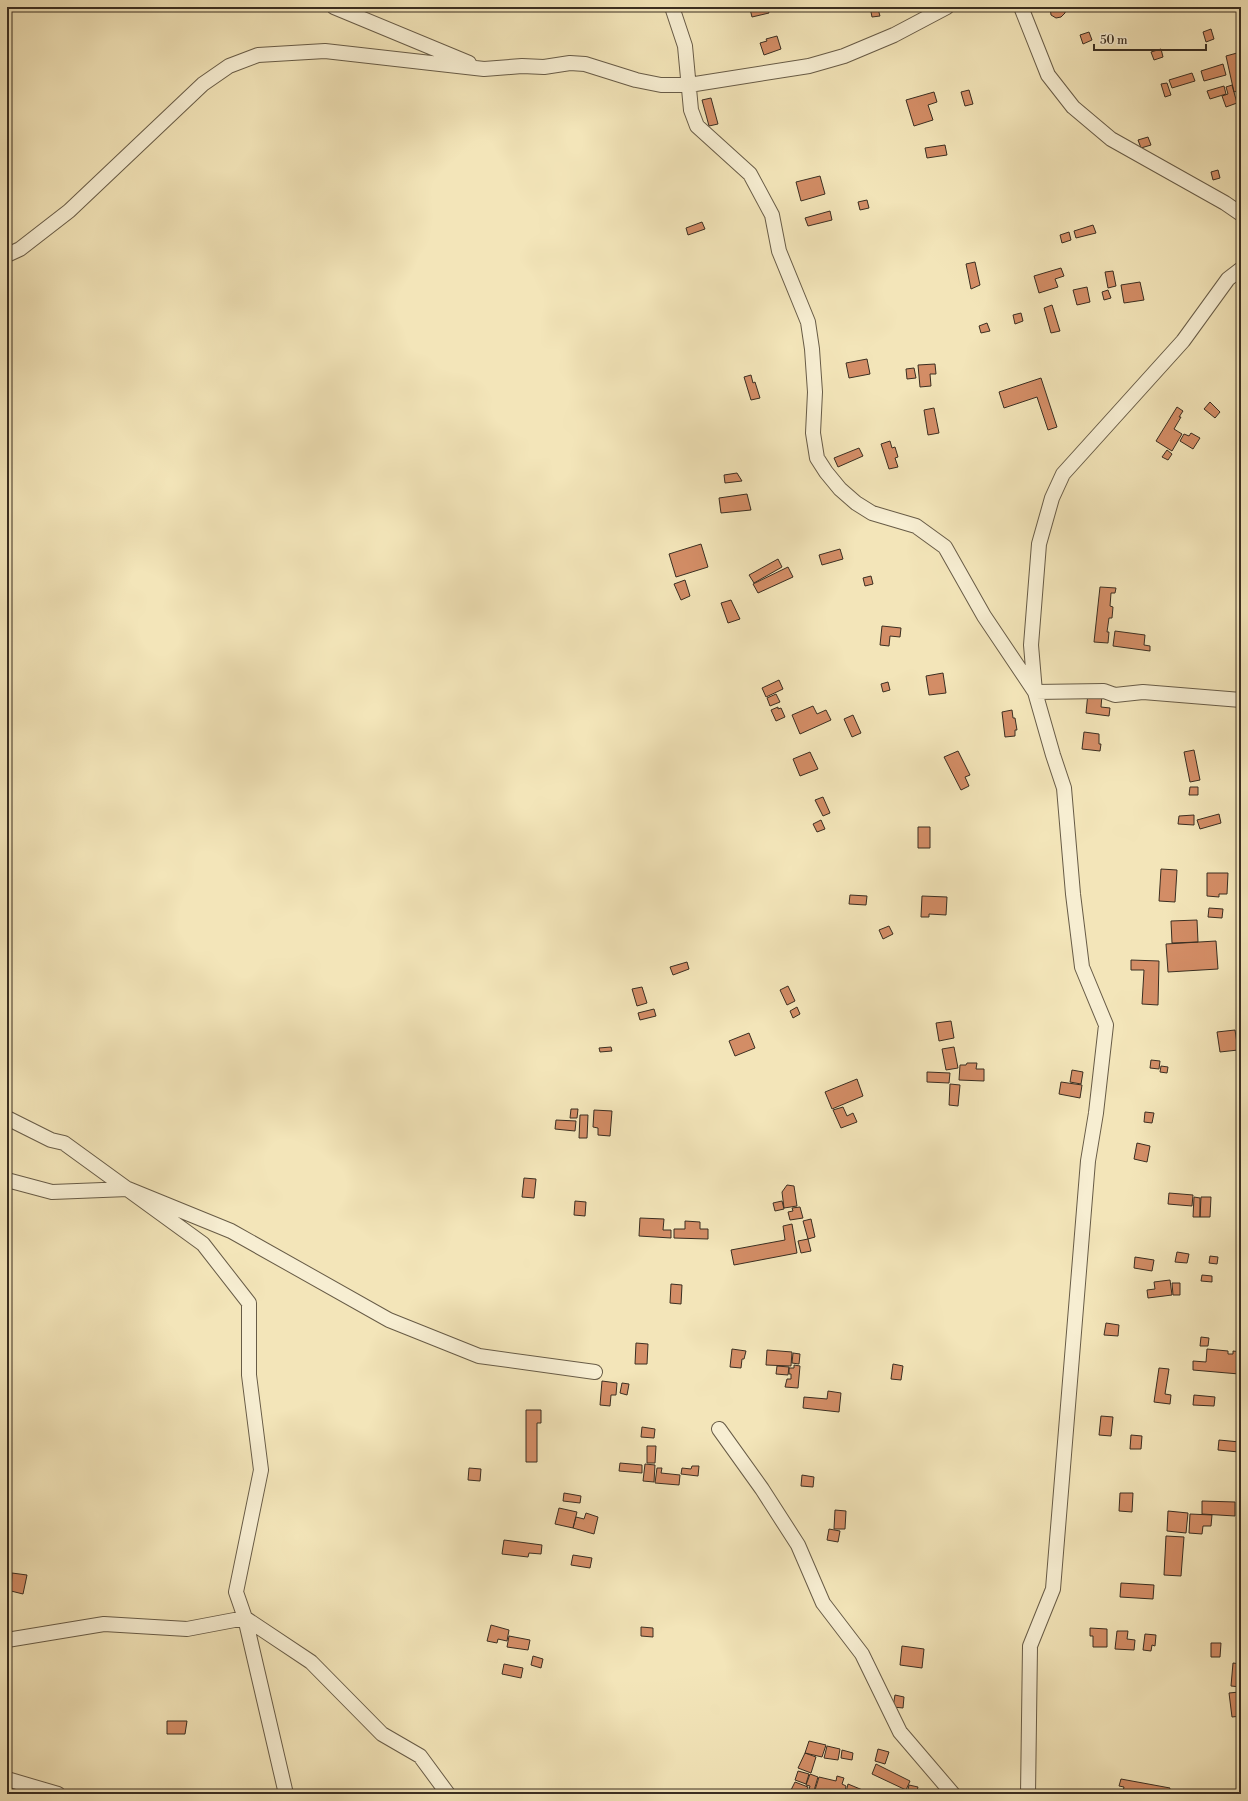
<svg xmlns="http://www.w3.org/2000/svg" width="1248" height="1801" font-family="'Libre Bodoni',serif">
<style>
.building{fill:#d38d66;stroke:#3a2e21}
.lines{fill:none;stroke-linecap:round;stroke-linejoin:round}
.minor-casing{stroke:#685c47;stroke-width:16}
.minor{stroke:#f7eed2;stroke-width:14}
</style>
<rect width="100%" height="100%" fill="#f3e5b9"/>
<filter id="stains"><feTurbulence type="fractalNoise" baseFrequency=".005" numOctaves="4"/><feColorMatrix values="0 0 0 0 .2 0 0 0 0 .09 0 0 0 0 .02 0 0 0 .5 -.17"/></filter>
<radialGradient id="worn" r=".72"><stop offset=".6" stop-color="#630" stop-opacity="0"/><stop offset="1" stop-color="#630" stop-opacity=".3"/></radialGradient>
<path class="building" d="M759 7H767L769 13 752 17 750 9Z
M870 7H879L878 9 880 16 872 17Z
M1050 7H1066L1065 13 1061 17 1056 18 1051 15Z
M1211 29 1214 39 1206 42 1203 32Z
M1089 32 1092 40 1083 44 1080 35Z
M777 36 781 49 764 55 760 43 767 41 766 39Z
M1161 49 1163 57 1154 60 1151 52Z
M1237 53 1241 70V90L1234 92 1226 56Z
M1223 64 1226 75 1204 81 1201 71Z
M1192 73 1195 81 1172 88 1169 80Z
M1167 83 1171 95 1165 97 1161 84Z
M1232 85 1237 103 1226 107 1222 96 1228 94 1226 87Z
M1224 86 1226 94 1210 99 1207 91Z
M969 90 973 104 965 106 961 92Z
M934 92 937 102 928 105 933 120 914 126 906 100Z
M711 98 718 124 709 126 702 100Z
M1148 137 1151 145 1141 148 1138 140Z
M945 145 947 155 927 158 925 148Z
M1218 170 1220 178 1213 180 1211 172Z
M820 176 825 194 801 201 796 182Z
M867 200 869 208 860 210 858 202Z
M830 211 832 220 808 226 805 218Z
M702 222 705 229 688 235 686 228Z
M1093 225 1096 233 1076 238 1074 231Z
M1069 232 1071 240 1062 243 1060 235Z
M975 262 980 285 971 289 966 264Z
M1061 268 1064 276 1055 279 1058 287 1039 293 1034 276Z
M1113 271 1116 286 1108 288 1105 272Z
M1140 282 1144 300 1124 303 1121 285Z
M1087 287 1090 302 1077 305 1073 290Z
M1108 290 1111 298 1104 300 1102 292Z
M1052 305 1060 331 1051 333 1044 308Z
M1021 313 1023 321 1015 324 1013 315Z
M987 323 990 331 981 333 979 326Z
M867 359 870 374 849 378 846 363Z
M935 364 936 374H930L931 386 920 387 918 365Z
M914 368 916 378 907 379 906 369Z
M751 375 753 383 755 382 760 398 751 400 744 377Z
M1041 378 1057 427 1048 430 1037 397 1004 408 999 392Z
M1210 402 1220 412 1215 418 1204 409Z
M1177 407 1183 411 1179 417H1181L1174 429 1182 434 1172 451 1156 441Z
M934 408 939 433 928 435 924 410Z
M1191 433 1200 438 1193 449 1180 441 1184 434 1189 436Z
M890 441 892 448 895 447 898 457 895 458 898 467 889 469 881 444Z
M859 448 863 456 838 467 834 458Z
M1167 450 1172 454 1168 460 1162 457Z
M737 473 742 481 725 483 724 475Z
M747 494 751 510 721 513 719 498Z
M701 544 708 567 676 577 669 554Z
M840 549 843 559 822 565 819 555Z
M778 559 782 567 754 583 749 575Z
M788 567 793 577 758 593 753 584Z
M871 576 873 584 865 586 863 578Z
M685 580 690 596 681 600 674 584Z
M1100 587 1116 588 1115 593H1111L1110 606 1113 607 1112 618H1109L1107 632H1109L1108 643 1094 642Z
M731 600 740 619 728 623 721 603Z
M882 626 901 628 900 637 890 636 889 646 880 645Z
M1115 631 1145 635 1144 645 1150 646V651L1113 646Z
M943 673 946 693 929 695 926 676Z
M779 680 783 689 766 697 762 688Z
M888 682 890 690 883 692 881 684Z
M1088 693 1102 695 1101 707 1110 708 1109 716 1086 713Z
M776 694 780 702 770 706 767 698Z
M813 706 817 714 826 710 831 720 800 734 792 715Z
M778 707V709L781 708 785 717 776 721 771 710Z
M1012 710 1013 718H1015L1017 730H1015V736L1005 737 1002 712Z
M853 715 861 733 852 737 844 719Z
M1084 732 1099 734V744H1101L1100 751 1082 749Z
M1194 750 1200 780 1190 782 1184 752Z
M958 751 970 775 965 777 969 786 961 790 944 757Z
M810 752 818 769 800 776 793 759Z
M1190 787H1198V795H1189Z
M823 797 830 813 823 816 815 800Z
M1219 814 1221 823 1200 829 1197 820Z
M1194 815V825L1178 824 1179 816Z
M821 820 825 829 817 832 813 824Z
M918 827H930V848H918Z
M1161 869 1177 870 1175 902 1159 901Z
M1207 873H1228L1227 894H1219V897L1207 896Z
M850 895 867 896 866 905 849 904Z
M922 896 947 897 946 915 929 914V917H921Z
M1209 908 1223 909 1222 918 1208 917Z
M1197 920 1198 942 1172 943 1171 921Z
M889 926 893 934 883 939 879 930Z
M1216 941 1218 969 1168 972 1166 944Z
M1131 960 1159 961 1158 1005 1142 1004 1144 970H1131Z
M687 962 689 969 673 975 670 967Z
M788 986 795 1001 787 1005 780 990Z
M642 987 647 1003 637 1006 632 989Z
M797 1007 800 1014 793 1018 790 1011Z
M654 1009 656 1016 640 1020 638 1013Z
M951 1021 954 1038 939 1041 936 1023Z
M1235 1030 1238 1050 1220 1052 1217 1032Z
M749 1033 755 1048 735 1056 729 1041Z
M611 1047 612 1051 600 1052 599 1048Z
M954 1047 958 1068 946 1070 942 1049Z
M1151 1060 1160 1061 1159 1069 1150 1068Z
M967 1063H977L976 1069H984V1081L959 1080 960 1065H966Z
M1161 1066 1168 1067 1167 1073 1160 1072Z
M1072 1070 1083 1072 1081 1084 1070 1082Z
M927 1072 950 1073 949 1083 927 1082Z
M857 1079 863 1096 832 1109 825 1092Z
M1061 1082 1082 1085 1080 1098 1059 1094Z
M950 1084 960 1085 958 1106 949 1105Z
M843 1107 847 1116 853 1113 857 1122 841 1128 833 1110Z
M571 1109H578L577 1118H570Z
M594 1110 612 1111 610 1136 598 1135V1128L593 1127Z
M1145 1112 1154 1113 1152 1123 1144 1122Z
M580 1115H588L587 1138H579Z
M556 1120 576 1121 575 1131 555 1129Z
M1137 1143 1150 1146 1147 1162 1134 1159Z
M524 1178 536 1179 534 1198 522 1197Z
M787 1185 794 1186 797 1206 784 1208 782 1192Z
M1169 1193 1193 1195 1192 1206 1168 1204Z
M1194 1197 1200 1198V1217H1193Z
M1201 1197H1211L1210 1217H1200Z
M575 1201 586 1202 585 1216 574 1215Z
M782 1201 784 1209 775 1211 773 1203Z
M800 1207 803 1218 790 1220 788 1212 793 1211 792 1208Z
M640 1218 664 1219 663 1230H671V1238L639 1236Z
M811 1219 815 1237 808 1239 803 1221Z
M685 1221 700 1222V1229H708V1239L674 1238V1229H685Z
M792 1224 797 1253 734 1265 731 1250 785 1240 783 1226Z
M808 1239 811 1251 801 1253 798 1241Z
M1177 1252 1189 1254 1187 1263 1175 1262Z
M1210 1256 1218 1257 1217 1264 1209 1263Z
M1135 1257 1154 1260 1152 1271 1134 1268Z
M1202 1275 1212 1276V1282L1201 1281Z
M1170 1280 1172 1295 1148 1298 1147 1290 1155 1289 1154 1282Z
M1172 1283H1180V1295H1173Z
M671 1284 682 1285 681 1304 670 1303Z
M1106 1323 1119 1325 1118 1336 1104 1335Z
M1201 1337 1209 1338 1208 1346H1200Z
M636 1343 648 1344 647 1364H635Z
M732 1349 746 1351 744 1359H742L741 1368 730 1367Z
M1207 1349 1228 1351V1354H1233V1351L1241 1352 1239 1374 1193 1370V1361L1206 1362Z
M767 1350 792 1352 791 1366 766 1365Z
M793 1353 800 1354 799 1364 792 1363Z
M893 1364 903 1366 901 1380 891 1379Z
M794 1365 800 1366 798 1388 785 1387 787 1379H791V1374H789V1368H794Z
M777 1366 789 1367 788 1375 776 1374Z
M1159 1368 1169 1369 1165 1394 1171 1395 1170 1404 1154 1402Z
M602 1381 617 1383 616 1395H611L610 1406 600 1405Z
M622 1383 629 1384 627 1395 620 1393Z
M828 1391 841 1393 839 1412 803 1408 804 1397 827 1399Z
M1194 1395 1215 1397 1214 1406 1193 1405Z
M526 1410H541V1423H537V1462H526Z
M1101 1416 1113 1417 1111 1436 1099 1435Z
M642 1427 655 1429 654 1438 641 1437Z
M1131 1435 1142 1436 1141 1449H1130Z
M1219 1440 1240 1442 1239 1452 1218 1450Z
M647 1446H656L655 1463H647Z
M620 1463 642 1465V1473L619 1471Z
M645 1464 655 1465 654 1482 643 1481Z
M692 1466H699L698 1476 681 1474 682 1468 691 1469Z
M469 1468 481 1469 480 1481 468 1480Z
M657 1468H662L661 1473 680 1475 679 1485 655 1483Z
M802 1475 814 1477 813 1487 801 1486Z
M564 1493 581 1496 580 1503 563 1501Z
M1120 1493H1133L1132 1512 1119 1511Z
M1202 1501 1235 1502V1516L1202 1514Z
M559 1508 577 1512 573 1528 555 1524Z
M835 1510 846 1511 845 1529H834Z
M1168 1511 1188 1513 1186 1533 1167 1531Z
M586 1513 598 1517 594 1534 573 1528 576 1517 584 1519Z
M1190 1514 1212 1515 1211 1526H1203L1202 1534 1189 1533Z
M829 1529 840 1531 838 1542 827 1540Z
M1166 1536 1184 1537 1181 1576 1164 1575Z
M504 1540 542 1545 541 1554 529 1553 528 1557 502 1554Z
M573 1555 592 1558 590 1568 571 1565Z
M12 1573 27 1575 23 1594 11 1591Z
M1121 1583 1154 1585 1153 1599 1120 1597Z
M491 1625 509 1630 507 1641 498 1639 497 1643 487 1641Z
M641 1627 653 1628V1637L641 1636Z
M1090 1628 1107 1629V1647H1093V1636H1090Z
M1117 1631H1128L1127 1639 1135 1640 1134 1650 1115 1649Z
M1145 1634 1156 1635 1155 1646 1152 1645 1151 1651 1143 1650Z
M509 1636 530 1640 528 1650 507 1647Z
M1211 1643H1221L1220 1657H1211Z
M902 1646 924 1649 922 1668 900 1665Z
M533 1656 543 1659 541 1668 531 1665Z
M1233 1663 1241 1664V1687L1231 1686Z
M504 1664 523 1668 521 1678 502 1674Z
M1239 1692 1241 1716 1232 1717 1229 1693Z
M895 1695 904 1697 903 1708 893 1707Z
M167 1721H187L185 1734H167Z
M809 1741 826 1745 822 1757 805 1753Z
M827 1746 840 1749 838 1760 824 1758Z
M878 1749 889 1752 885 1764 875 1761Z
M842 1750 853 1753 852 1760 841 1758Z
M805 1753 816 1757 811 1773 798 1768Z
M876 1764 910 1781 906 1790 872 1774Z
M798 1771 809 1774 806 1784 795 1780Z
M810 1774 818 1777 813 1794 808 1793 810 1786 806 1785Z
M837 1776 844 1778 842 1784 846 1786 845 1792 850 1794H830L815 1790 819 1777 836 1781Z
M1121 1779 1170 1788 1169 1794H1140L1123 1791 1124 1787 1119 1786Z
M795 1782 808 1787 805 1793 808 1794H789Z
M848 1784 865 1791 864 1794 846 1792Z
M909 1785 918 1787 916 1794H907Z"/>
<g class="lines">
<g class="minor-casing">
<path id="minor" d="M334 7 469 63
M672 7 685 46 691 110 697 126 750 174 772 215 779 251 808 322 812 349 815 392 813 433 817 458 826 472 840 489 856 503 872 513 916 526 945 547 984 616 1035 692 1104 691 1115 695 1143 692 1241 700
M1021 7 1048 75 1073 107 1111 139 1225 203 1241 214
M7 255 20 249 69 211 203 84 229 66 258 55 325 51 484 69 522 66 544 67 570 63 585 64 636 80 661 85H689L809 66 844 56 894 35 947 7
M7 1118 51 1140 64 1143 203 1244 249 1303V1375L261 1470 236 1592 245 1618 311 1662 382 1734 420 1756 448 1794
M7 1180 52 1192 128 1189 231 1231 389 1320 479 1356 595 1372
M719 1429 762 1489 798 1545 823 1603 862 1654 900 1732 953 1794
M7 1640 104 1624 187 1629 245 1618 286 1794
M7 1779 58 1794
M1028 1794 1030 1646 1053 1589 1088 1161 1096 1113 1106 1025 1082 967 1073 894 1064 788 1053 755 1035 692 1031 645 1039 544 1052 498 1063 474 1183 341 1228 279 1241 269"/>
</g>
<use href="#minor" class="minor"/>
</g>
<rect width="1248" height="1801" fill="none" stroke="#f3e5b9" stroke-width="24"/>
<rect x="8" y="8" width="1232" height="1785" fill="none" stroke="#3a2e21" stroke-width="2"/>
<rect x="12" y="12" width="1224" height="1777" fill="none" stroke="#3a2e21"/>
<path d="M1094 44v6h112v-6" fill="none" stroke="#3a2e21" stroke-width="2"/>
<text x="1100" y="44" font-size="12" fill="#3a2e21" stroke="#f7eed2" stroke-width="3" paint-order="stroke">50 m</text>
<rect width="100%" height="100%" filter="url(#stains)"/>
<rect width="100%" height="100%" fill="url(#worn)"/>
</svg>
